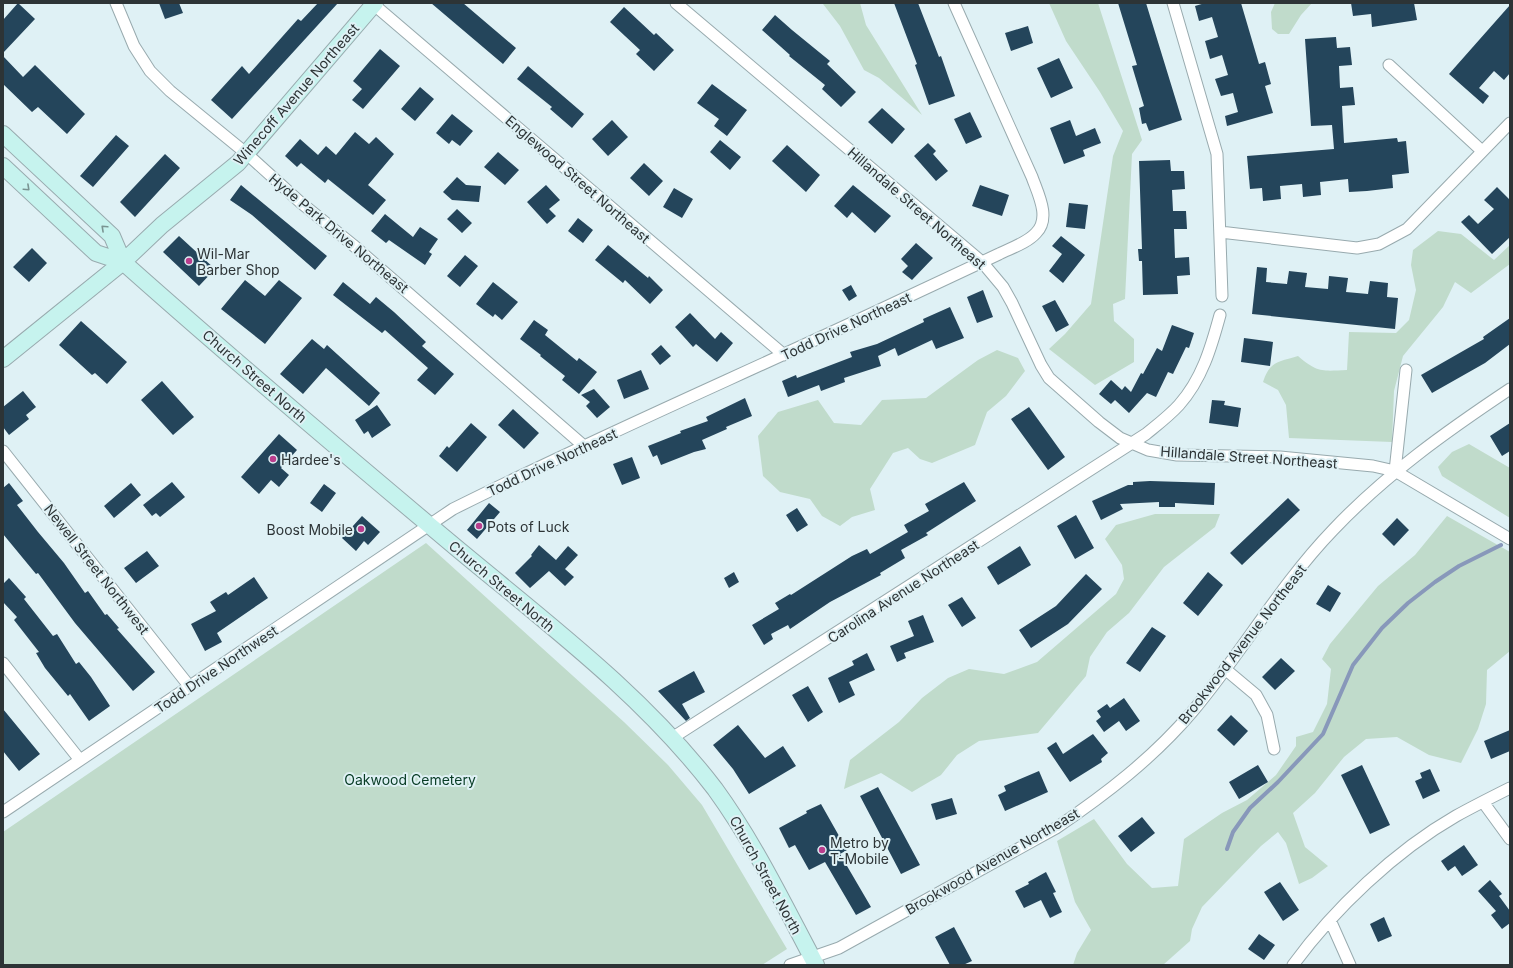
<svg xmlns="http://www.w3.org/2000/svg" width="1513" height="968" font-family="Inter,sans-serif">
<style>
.green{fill:#c0dbcb}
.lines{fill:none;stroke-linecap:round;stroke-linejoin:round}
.stream{stroke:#8898ba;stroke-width:4}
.building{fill:#24455b}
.street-casing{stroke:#98aaae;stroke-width:13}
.secondary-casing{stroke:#98aaae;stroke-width:18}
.street{stroke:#fff;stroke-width:11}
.secondary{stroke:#c6f3ee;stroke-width:16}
.oneway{stroke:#7a9492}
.poi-dot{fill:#b93d8d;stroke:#dff1f5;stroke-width:1.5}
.labels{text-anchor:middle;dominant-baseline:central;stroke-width:4;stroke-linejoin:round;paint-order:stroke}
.street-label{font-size:14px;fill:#2d3436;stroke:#dff1f5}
.poi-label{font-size:14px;fill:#2d3436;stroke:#dff1f5;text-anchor:start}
.park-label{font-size:14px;fill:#083c25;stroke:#dff1f5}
</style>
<rect width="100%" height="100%" fill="#dff1f5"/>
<path class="green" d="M802 3H860L866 25 922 115 879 78 864 70 840 26 823 4Z
M1049 3H1098L1142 140 1132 154 1125 299 1113 304 1114 321 1134 339V362L1095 385 1049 349 1065 334 1091 304 1113 156 1123 131 1100 92 1066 41Z
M1275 3H1312L1301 15 1289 34H1278L1272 29 1271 12Z
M1438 231 1461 234 1494 260 1510 245V264L1471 293 1455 282 1443 307 1403 356 1394 391 1392 442 1289 438 1286 405 1278 390 1263 382C1270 361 1278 362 1298 356 1318 373 1322 371 1347 370L1349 332 1396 333 1409 320 1416 290 1411 265 1413 250Z
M997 350 1018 358 1025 371 1006 396 987 412 975 445 932 463 920 459 908 448 893 453 870 489 875 510 852 517 840 526 822 516 810 499 780 492 763 476 758 436 778 412 818 400 834 423 861 425 882 400 926 398 978 360Z
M1469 444 1510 468V518L1442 476 1438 467 1452 452Z
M1155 514H1220L1215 527 1164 567 1129 613 1107 632 1090 657 1086 676 1038 733 979 741 957 755 941 775 912 792 881 773 844 789 850 760 899 722 922 698 948 678 969 669 1004 674 1037 662 1116 594 1124 579 1122 565 1105 539 1116 525Z
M1447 516 1510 552V651L1487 670 1486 704 1478 729 1461 763 1429 755 1397 737 1366 739 1344 757 1315 793 1293 813 1305 847 1328 866 1312 878 1299 884 1286 843 1278 832 1261 846 1202 907 1192 929 1190 941 1163 965H1073L1077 953 1091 930 1075 902 1057 841 1094 819 1127 864 1152 888 1178 886 1184 839 1222 813 1247 800 1276 775 1296 746V737L1313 732 1327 704 1331 669 1322 659 1330 644 1378 586 1415 555Z
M426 543 624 722 668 765 702 805 787 949 762 965H3V832Z"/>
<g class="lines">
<path class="stream" d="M1227 849 1233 832 1250 808 1278 782 1323 734 1353 665 1382 628 1408 603 1435 582 1459 566 1501 545"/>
</g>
<path class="building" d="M18 3 35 19 3 53V20Z
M159 3H179L183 13 165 19Z
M318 3H338L232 119 211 100 242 66 249 74 298 19 301 21Z
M431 3H463L516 48 503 64Z
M894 3H918L939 57 941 56 955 96 929 105 915 65 917 64Z
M1118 3H1146L1182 120 1149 131 1146 123 1142 124 1139 108 1144 106 1132 66 1137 65Z
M1205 3H1241L1259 64 1265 62 1271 84 1265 86 1273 113 1227 126 1225 116 1238 112 1233 93 1221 96 1215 79 1228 75 1222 55 1210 59 1205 41 1218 37 1212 17 1199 21 1195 6Z
M1351 3H1414L1417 20 1372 27 1371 14 1353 16Z
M1510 5V73L1504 80 1494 71 1479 88 1489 96 1483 104 1449 74Z
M624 7 654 35 656 33 674 50 654 71 636 54 640 50 610 22Z
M775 15 792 30 830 61 827 64 856 92 841 107 822 89 825 85 789 56 790 55 762 30Z
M1028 26 1033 43 1011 51 1005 33Z
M1336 37 1337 48 1350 47 1352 65 1339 66 1340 88 1353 87 1355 105 1342 106 1344 143 1397 138 1398 142 1406 141 1409 173 1392 175 1393 188 1367 191 1349 192 1348 179 1320 182 1321 195 1303 197 1302 184 1280 186 1281 199 1263 201 1262 188 1250 189 1247 156 1334 149 1332 125 1311 126 1305 39Z
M380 49 400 66 363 109 352 100 362 89 353 81Z
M3 56 23 77 35 65 85 114 67 134 38 107 32 112 3 84Z
M1059 58 1073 88 1051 98 1037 68Z
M528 66 584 114 572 128 550 109 552 107 517 79Z
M712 84 747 110 727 136 714 126 719 119 697 103Z
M420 87 434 99 415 121 401 109Z
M882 108 905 129 892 144 868 122Z
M970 112 982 137 966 144 954 119Z
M452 114 473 131 460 146 452 140 449 144 436 133Z
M612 120 628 137 608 156 592 139Z
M1070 120 1076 136 1095 128 1101 143 1083 150 1085 156 1064 164 1050 128Z
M355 132 369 144 376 137 394 154 368 185 386 200 373 215 328 179 325 183 301 163 297 167 285 156 300 139 318 155 326 146 336 155Z
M116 135 129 146 93 187 80 176Z
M720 140 741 157 730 170 710 152Z
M928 143 936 151 933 154 948 171 936 181 914 156Z
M787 145 820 175 806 192 772 161Z
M498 152 519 170 505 185 484 167Z
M165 154 180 168 135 217 120 202Z
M1170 160 1171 171H1184L1185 189 1172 190 1173 211H1186L1187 229H1174L1175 258 1189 257 1190 275 1177 276 1178 294 1143 295 1142 261H1139L1138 249H1142L1139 161Z
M644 163 663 181 649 196 630 178Z
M457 177 466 185 481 186 479 202 452 200 443 192Z
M241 185 327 256 315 270 252 215 230 200Z
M546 185 560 200 549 209 556 216 547 224 527 202Z
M853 185 891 216 875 233 852 212 847 218 834 206Z
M980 185 1009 195 1002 216 972 206Z
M1497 187 1510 200V237L1492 254 1461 222 1469 215 1478 224 1494 209 1484 200Z
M674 188 693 199 682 218 663 207Z
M1069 203 1088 205 1085 229 1066 227Z
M457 209 472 223 462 233 447 219Z
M385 214 413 237 420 227 438 239 429 252 432 254 425 265 389 240 386 243 371 231Z
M578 218 593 230 583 243 568 231Z
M179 236 215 269 199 286 163 252Z
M1061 236 1085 255 1063 283 1049 271 1062 254 1052 246Z
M916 243 933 258 912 280 902 272 908 266 901 259Z
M608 245 648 278 649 276 663 290 650 304 625 280 623 283 595 260Z
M32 248 47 263 29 282 13 267Z
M465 255 478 266 460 287 447 276Z
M1257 267 1267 268 1266 282 1287 284 1289 271 1307 273 1305 287 1328 289 1329 276 1348 278 1346 292 1368 294 1370 281 1388 283 1387 297 1398 298 1395 329 1252 314Z
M245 280 265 296 279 280 302 298 265 344 221 309Z
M343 282 370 304 376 297 394 312 426 342 422 346 454 374 435 395 417 380 428 368 385 330 382 333 333 295Z
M493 282 518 302 502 320 495 314 493 317 476 304Z
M851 285 857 296 849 301 842 290Z
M983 290 993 317 977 323 967 297Z
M1055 300 1069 325 1056 332 1042 306Z
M950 307 964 338 936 349 932 340 898 356 895 348 878 356 881 366 844 378 845 382 821 391 819 385 788 397 782 381 796 375 797 378 852 357 850 352 877 344 924 322 923 319Z
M690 313 715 339 721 332 733 343 717 362 696 344 693 347 675 327Z
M1510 318V344L1485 363 1432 393 1421 375 1484 339 1483 337Z
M534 320 548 330 545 335 577 361 579 358 597 372 579 394 562 380 565 376 540 356 541 355 520 339Z
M81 321 127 362 107 384 95 373 92 375 59 345Z
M1172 325 1194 333 1189 348 1186 347 1173 374 1168 372 1156 397 1147 393 1129 413 1115 400 1111 404 1099 394 1111 380 1122 390 1125 386 1131 392 1141 373 1143 374 1157 348 1162 351Z
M1244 338 1273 342 1270 366 1241 362Z
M312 339 324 349 327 345 380 393 369 406 326 368 303 394 280 374Z
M661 345 671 356 660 365 651 354Z
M641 370 649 389 624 399 617 380Z
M162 381 194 417 173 435 141 400Z
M594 389 610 407 597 418 586 406 590 402 581 395Z
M23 391 36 407 26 415 29 419 9 435 3 427V407Z
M745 398 752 416 726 427 727 429 702 440 706 449 694 452 661 465 657 455 653 457 648 446 681 433 680 431 708 421 706 417Z
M1212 400 1225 401 1224 405 1241 408 1238 427 1209 423Z
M377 405 391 425 372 438 368 431 364 434 355 420Z
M1029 407 1065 457 1048 470 1011 419Z
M513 409 539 433 524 449 498 425Z
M471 423 487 437 457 472 439 456 447 446 449 448Z
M1510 423V451L1502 456 1490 436Z
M279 434 297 450 281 468 289 475 279 487 271 480 259 494 241 477Z
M632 457 640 478 622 485 613 464Z
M1150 481 1215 483 1214 505 1175 503V507H1159V502L1120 504 1123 509 1101 520 1092 501 1128 485H1133V482Z
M172 482 185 497 160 517 156 513 152 516 143 505Z
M964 482 976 501 926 533 928 535 901 550 905 558 880 573 881 575 830 602 790 629 788 625 771 634 773 639 764 645 752 625 779 609 775 603 790 594 791 595 852 556 867 549 870 554 908 532 904 525 929 511 925 504Z
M9 483 23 501 17 505 38 532 64 563 85 593 88 591 105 615 107 614 119 628 117 629 155 672 133 691 75 623 38 573 36 574 3 534V488Z
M131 483 141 495 114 518 104 506Z
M324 484 336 493 322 512 310 503Z
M1288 498 1300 510 1242 565 1230 553Z
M489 503 500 512 477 539 467 530Z
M797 508 808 525 797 532 786 515Z
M1076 515 1094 548 1075 559 1057 526Z
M362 516 380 532 368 545 364 541 356 551 342 538Z
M1397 518 1409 530 1394 546 1382 534Z
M539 545 556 560 568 546 578 555 565 569 574 577 565 586 549 571 530 588 515 573 532 556 531 555Z
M1020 546 1031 565 998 585 987 567Z
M147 551 159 566 136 583 124 568Z
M734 572 739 582 729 588 724 578Z
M1208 572 1223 585 1198 616 1183 603Z
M1086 574 1102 589 1068 624 1031 648 1019 630 1056 606Z
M254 577 268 598 217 633 222 642 205 651 191 624 216 611 210 602 226 592 228 595Z
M9 578 26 597 24 599 53 636 57 634 76 664 79 662 91 677 110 706 89 721 70 694 68 696 45 668 36 653 39 652 14 620 17 617 3 602V584Z
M1328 585 1341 593 1330 612 1316 604Z
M962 597 976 618 962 627 948 605Z
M923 615 934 642 904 653 906 658 897 662 890 646 914 636 908 621Z
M1152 627 1166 636 1140 672 1126 663Z
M867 653 875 670 849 682 855 695 839 703 828 678 854 665 852 661Z
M1281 658 1295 671 1275 690 1262 677Z
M694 671 705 692 682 704 690 718 686 721 658 691Z
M808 686 823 712 808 722 792 695Z
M1124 698 1140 721 1126 731 1119 721 1104 732 1096 721 1101 717 1097 711 1107 704 1110 708Z
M3 709 40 754 19 771 3 751Z
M1231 715 1248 731 1234 746 1217 730Z
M738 725 765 758 783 746 796 766 749 794 733 769 713 745Z
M1510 730V751L1491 759 1484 741Z
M1093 734 1108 753 1101 759 1102 762 1070 782 1047 748 1056 742 1063 754Z
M1258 765 1268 782 1239 799 1229 782Z
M1362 765 1390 825 1370 834 1341 775Z
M1430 769 1440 791 1423 799 1415 781 1422 778 1420 773Z
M1039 771 1048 792 1005 811 998 795 1006 791 1004 786Z
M878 787 920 865 901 874 860 796Z
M952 798 957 814 936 820 931 804Z
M821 804 847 850 840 854 871 907 856 915 825 862 809 870 795 845 789 848 779 828 807 813 806 811Z
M1142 817 1155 833 1131 852 1118 836Z
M1464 845 1478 865 1462 876 1455 866 1448 871 1441 861Z
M1046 872 1056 892 1053 893 1062 912 1050 918 1041 900 1024 908 1015 891 1029 884 1028 882Z
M1490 880 1502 894 1499 896 1510 911V923L1502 929 1491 915 1496 911 1478 891Z
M1280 882 1299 910 1283 921 1264 892Z
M1384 917 1392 936 1378 942 1370 924Z
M954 927 972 961 963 965H950L935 937Z
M1259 934 1275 945 1264 960 1248 949Z"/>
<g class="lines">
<g class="street-casing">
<path id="street" d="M116 3 134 46 150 71 170 91 247 154 300 202 353 245 585 447
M372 3 784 355
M676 3 982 262 1003 287 1012 303 1041 365 1049 378 1099 422 1120 438 1148 450 1177 455 1280 457 1373 466 1395 471 1510 539
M1173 3 1217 154 1222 296
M1389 65 1482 151
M1220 232 1357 248 1379 244 1407 229 1510 123
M3 451 190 687
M1395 471 1406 370
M3 663 80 760
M1225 669 1256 695 1267 715 1274 749
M672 738 1146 434C1157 425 1169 416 1179 405 1202 379 1211 348 1220 315
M1483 802 1510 839
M3 812 453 509C601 435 753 370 903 299 935 284 967 269 999 254 1011 248 1027 243 1036 233 1051 218 1038 194 1032 177L954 3
M1330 920 1350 965
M790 965 839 948 1056 828C1106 794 1153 758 1192 712 1241 654 1280 585 1333 530 1385 475 1447 431 1510 389
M1293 965C1334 909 1395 851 1456 816 1474 806 1492 797 1510 788"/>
</g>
<g class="secondary-casing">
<path id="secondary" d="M3 134 112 236 123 262 132 270C239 365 349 458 459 550 548 624 644 696 715 789 755 844 784 905 816 965
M3 166 96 253 123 262
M3 359 123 262 162 225 238 163 375 3"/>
</g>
<use href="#street" class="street"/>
<use href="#secondary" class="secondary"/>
</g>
<defs><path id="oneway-chevron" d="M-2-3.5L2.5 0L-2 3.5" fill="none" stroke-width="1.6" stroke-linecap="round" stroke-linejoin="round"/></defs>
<g class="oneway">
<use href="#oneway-chevron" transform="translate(27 188) rotate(43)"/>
<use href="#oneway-chevron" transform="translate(104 228) rotate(-137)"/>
</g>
<g class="poi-dot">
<circle cx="189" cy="261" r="4"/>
<circle cx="273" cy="459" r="4"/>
<circle cx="479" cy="526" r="4"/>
<circle cx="361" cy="529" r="4"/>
<circle cx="822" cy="850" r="4"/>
</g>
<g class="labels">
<g class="street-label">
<text transform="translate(296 94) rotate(-49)">Winecoff Avenue Northeast</text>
<text transform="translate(578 179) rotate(41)">Englewood Street Northeast</text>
<text transform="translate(917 208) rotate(41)">Hillandale Street Northeast</text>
<text transform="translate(339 233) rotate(40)">Hyde Park Drive Northeast</text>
<text transform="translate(846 326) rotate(-25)">Todd Drive Northeast</text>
<text transform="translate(255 376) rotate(41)">Church Street North</text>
<text transform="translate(1249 457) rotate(4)">Hillandale Street Northeast</text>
<text transform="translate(552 462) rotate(-25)">Todd Drive Northeast</text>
<text transform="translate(97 569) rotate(52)">Newell Street Northwest</text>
<text transform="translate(502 586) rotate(40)">Church Street North</text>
<text transform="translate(903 591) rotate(-33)">Carolina Avenue Northeast</text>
<text transform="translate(1242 644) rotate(-52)">Brookwood Avenue Northeast</text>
<text transform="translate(216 669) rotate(-34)">Todd Drive Northwest</text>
<text transform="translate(992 861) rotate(-30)">Brookwood Avenue Northeast</text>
<text transform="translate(766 875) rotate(61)">Church Street North</text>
</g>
<g class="poi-label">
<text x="197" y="253">Wil-Mar<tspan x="197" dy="16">Barber Shop</tspan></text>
<text x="281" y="459">Hardee's</text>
<text x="487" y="526">Pots of Luck</text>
<text x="353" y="529" text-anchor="end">Boost Mobile</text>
<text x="830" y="842">Metro by<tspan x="830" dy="16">T-Mobile</tspan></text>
</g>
<g class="park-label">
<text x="410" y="779">Oakwood Cemetery</text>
</g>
</g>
<rect width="1513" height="968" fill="none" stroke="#2d3436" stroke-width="8"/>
</svg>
